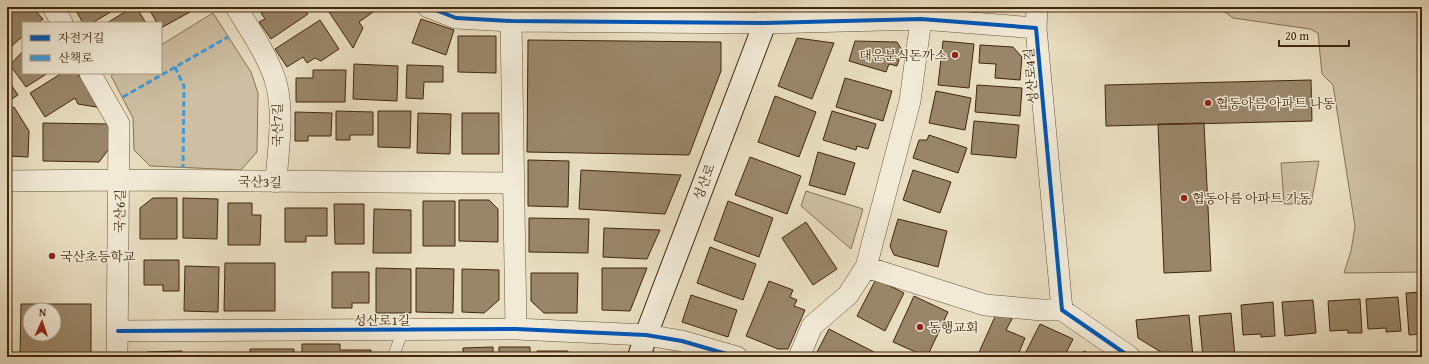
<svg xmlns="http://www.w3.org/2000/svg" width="1429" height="364" font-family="'Gentium Book Plus','Noto Serif KR',serif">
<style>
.green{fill:#cdbfa3;stroke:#887256}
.building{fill:#99866a;stroke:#42260a;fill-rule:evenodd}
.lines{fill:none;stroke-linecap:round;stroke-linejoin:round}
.lane-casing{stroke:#6c5438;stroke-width:12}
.street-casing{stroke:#6c5438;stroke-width:22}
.secondary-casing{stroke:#42260a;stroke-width:24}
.lane{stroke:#f1ead7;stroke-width:11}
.street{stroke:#f1ead7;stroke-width:21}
.secondary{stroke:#f1ead7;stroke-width:22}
.quiet{stroke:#3f9cde;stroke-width:3;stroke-dasharray:6 3;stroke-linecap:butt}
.cycleway-casing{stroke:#f1ead7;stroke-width:6}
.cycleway{stroke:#0057b8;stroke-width:4}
.poi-dot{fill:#8f2418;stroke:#f1ead7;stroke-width:1.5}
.labels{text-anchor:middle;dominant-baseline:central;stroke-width:3;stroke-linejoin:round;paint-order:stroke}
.poi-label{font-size:13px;fill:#42260a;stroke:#f1ead7;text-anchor:start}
.street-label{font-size:13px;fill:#42260a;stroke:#f1ead7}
</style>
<rect width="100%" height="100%" fill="#e9dec2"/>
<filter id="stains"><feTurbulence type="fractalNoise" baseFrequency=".005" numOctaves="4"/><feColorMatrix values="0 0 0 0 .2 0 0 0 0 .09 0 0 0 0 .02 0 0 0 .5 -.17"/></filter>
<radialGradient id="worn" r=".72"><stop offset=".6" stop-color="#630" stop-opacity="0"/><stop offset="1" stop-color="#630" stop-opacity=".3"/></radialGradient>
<path class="green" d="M1218 7H1422V272L1344 273 1351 251 1355 226 1333 85 1322 74 1318 33 1310 29 1233 18Z
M213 13 251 72 258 93 257 152 241 170 150 166 134 150 133 118 111 76 115 73H161V45Z
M1319 161 1311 204H1284L1281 163Z
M806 191 863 209 851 249 801 206Z"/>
<path class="building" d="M12 7H32L43 19 38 23H23V36L7 50V20L9 18 7 16V11Z
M74 7H119L92 23H83Z
M133 7H136L146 23H107Z
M148 7H199L161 28V23H157Z
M264 7H303L308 14 271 39 259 22 265 19 261 13 266 10Z
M337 7H380L359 22 363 28 353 48 329 12Z
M421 19 454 30 446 55 412 43Z
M320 20 339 49 321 61 315 58 307 63 303 57 287 67 275 49Z
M458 36H496V73L458 72Z
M797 38 834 43 812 99 778 86Z
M528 40 721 42V71L689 155 527 152Z
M855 41 897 42 902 50 897 66 889 64 886 72 849 61Z
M943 41 974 44 969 88 938 85Z
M980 45 1013 47 1022 57 1020 80 995 78 996 64 979 63Z
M23 51V73H48L26 87 10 65Z
M354 64 398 66 397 101 353 99Z
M407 65 443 66V82H424L423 99 406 98Z
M313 70H346L345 102H296V78H313Z
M62 73H77L102 108 78 104 75 98 45 117 30 93Z
M845 78 892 91 883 121 836 107Z
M7 79 18 95 7 102Z
M1311 80 1312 121 1106 126 1105 85Z
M977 85 1022 88 1020 116 975 112Z
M936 91 971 98 965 130 929 123Z
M775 96 816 112 799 157 758 142Z
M14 107 29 131 28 157 7 156V111Z
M336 111 373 112V135H350V140H336Z
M378 111H411L410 148 378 147Z
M832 111 876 124 868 149 857 146 856 150 823 140Z
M295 112 332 113 331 136H308V141H295Z
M418 113 451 114 450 154 417 153Z
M462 113H499V154H462Z
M974 121 1019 125 1016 158 971 154Z
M43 123 109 124V149L99 162 43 161Z
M1204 123 1211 271 1164 273 1158 124Z
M929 135 967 148 958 173 913 158 919 140H927Z
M818 152 855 163 845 195 809 185Z
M750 157 801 176 787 214 735 195Z
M528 160 569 161 568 207 528 206Z
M581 170 681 175 665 214 579 209Z
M913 170 951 182 940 213 903 200Z
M153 198H177V239H140V208Z
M183 198 218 199 217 239 183 238Z
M459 200H489L498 209V242L459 241Z
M423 201H455V246H423Z
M728 201 773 218 759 257 714 240Z
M228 203H252V215H261L260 245H228Z
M334 204H364V244H335Z
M285 208H327V236H306V242H285Z
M374 209 411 210V253H373Z
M529 218 589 219 588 253 529 252Z
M898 219 947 231 938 267 894 255 890 246Z
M806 222 837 269 813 285 782 238Z
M604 228 660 230 647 259 603 257Z
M710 247 756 264 743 300 697 283Z
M144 260H179V291H163V285H144Z
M225 263H275V311H224Z
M185 266 219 267 218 312 184 311Z
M376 268 411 269V313H376Z
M416 268 454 269 453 313 416 312Z
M602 268H647L630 311 602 310Z
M462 269 499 270V300L484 313 462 312Z
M332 272H369V303H352V308H332Z
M531 273H578L577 313H544L531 301Z
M876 279 904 293 885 331 857 316Z
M769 281 793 290 790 297 797 300 794 306 805 310 788 349H778L746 336Z
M1422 292V334L1409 335 1406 293Z
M691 295 737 310 728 337 682 322Z
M914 296 948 312 927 357 893 342Z
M1398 297 1401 331 1386 332V328L1368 329 1366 299Z
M1360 299 1362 333H1348V330L1330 331 1328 301Z
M1313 300 1316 333 1285 336 1282 302Z
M1273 302 1275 336 1261 337V334L1243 335 1241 305Z
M21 304H91V357H20ZM30 310H54V334H30Z
M997 312 1012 319 1006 330 1025 338 1017 357H977Z
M1231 313 1235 357H1203L1199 316Z
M1189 315 1193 357H1169L1138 338 1136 320Z
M1040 324 1073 339 1064 357H1038L1026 352Z
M829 329 874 352 871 357H817V352Z
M302 344H340V350H371V357H302Z
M493 347V357H463V348Z
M499 347H530V357H499Z
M250 349H294V357H250Z
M182 351V357H142L147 352Z
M537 351H568V357H537Z
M1084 351 1095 357H1081Z
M593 355 620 356 592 357Z"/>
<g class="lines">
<g class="lane-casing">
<path id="lane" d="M393 357 403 330"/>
</g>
<g class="street-casing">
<path id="street" d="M53 7 62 23
M236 7C250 30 266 53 275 79 285 111 278 149 276 182
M428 7 456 18 511 21 765 23 921 19 1036 28 1062 310 1130 357
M511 21 516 329
M1036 28 1037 7
M90 73 119 124 117 357
M7 181 120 180 512 183
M866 267 985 305 1042 310H1062
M118 331 516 329 646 335 682 341 737 357
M799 357 812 326 848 295 866 267 910 101 921 19"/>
</g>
<g class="secondary-casing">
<path id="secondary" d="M639 357 646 335 771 7"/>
</g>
<use href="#lane" class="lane"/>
<use href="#street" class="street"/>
<use href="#secondary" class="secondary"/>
<path class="quiet" d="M175 67 184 86 183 168
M123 97 228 37"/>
<g class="cycleway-casing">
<path id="cycleway" d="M428 7 456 18 511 21 765 23 921 19 1036 28 1062 310 1130 357
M118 331 516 329 646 335 682 341 737 357"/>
</g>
<use href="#cycleway" class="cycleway"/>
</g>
<g class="poi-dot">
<circle cx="955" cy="55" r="4"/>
<circle cx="1208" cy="103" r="4"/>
<circle cx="1184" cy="198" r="4"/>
<circle cx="52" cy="256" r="4"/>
<circle cx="920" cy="327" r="4"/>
</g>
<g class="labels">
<g class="poi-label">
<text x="947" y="55" text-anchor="end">대운분식돈까스</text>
<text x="1216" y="103">협동아름 아파트 나동</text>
<text x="1192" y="198">협동아름 아파트 가동</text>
<text x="60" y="256">국산초등학교</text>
<text x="928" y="327">동행교회</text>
</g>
<g class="street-label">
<text transform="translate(1031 76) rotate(-95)">성산로4길</text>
<text transform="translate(277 125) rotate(-90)">국산7길</text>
<text transform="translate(260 182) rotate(1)">국산3길</text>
<text transform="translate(704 182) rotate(-69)">성산로</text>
<text transform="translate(120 211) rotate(-89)">국산6길</text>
<text x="382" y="320">성산로1길</text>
</g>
</g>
<rect width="1429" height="364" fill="none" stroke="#e9dec2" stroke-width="24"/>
<rect x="8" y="8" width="1413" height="348" fill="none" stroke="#42260a" stroke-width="2"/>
<rect x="12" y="12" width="1405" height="340" fill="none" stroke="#42260a"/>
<rect x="22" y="22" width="140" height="52" fill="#f1ead7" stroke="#ab9c85"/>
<rect x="30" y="35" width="20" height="6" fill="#0057b8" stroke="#ab9c85"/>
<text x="58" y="42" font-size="12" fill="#42260a">자전거길</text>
<rect x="30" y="55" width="20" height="6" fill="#3f9cde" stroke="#ab9c85"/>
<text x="58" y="62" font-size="12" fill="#42260a">산책로</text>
<g transform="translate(42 322) rotate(3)"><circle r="19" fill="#f1ead7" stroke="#ab9c85"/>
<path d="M0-3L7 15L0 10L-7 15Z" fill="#8f2418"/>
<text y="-6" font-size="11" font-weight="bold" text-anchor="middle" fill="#42260a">N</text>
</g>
<path d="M1279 40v6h70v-6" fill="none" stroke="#42260a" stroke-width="2"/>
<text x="1285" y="40" font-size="12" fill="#42260a" stroke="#f1ead7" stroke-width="3" paint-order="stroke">20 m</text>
<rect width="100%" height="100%" filter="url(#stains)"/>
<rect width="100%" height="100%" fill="url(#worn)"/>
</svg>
